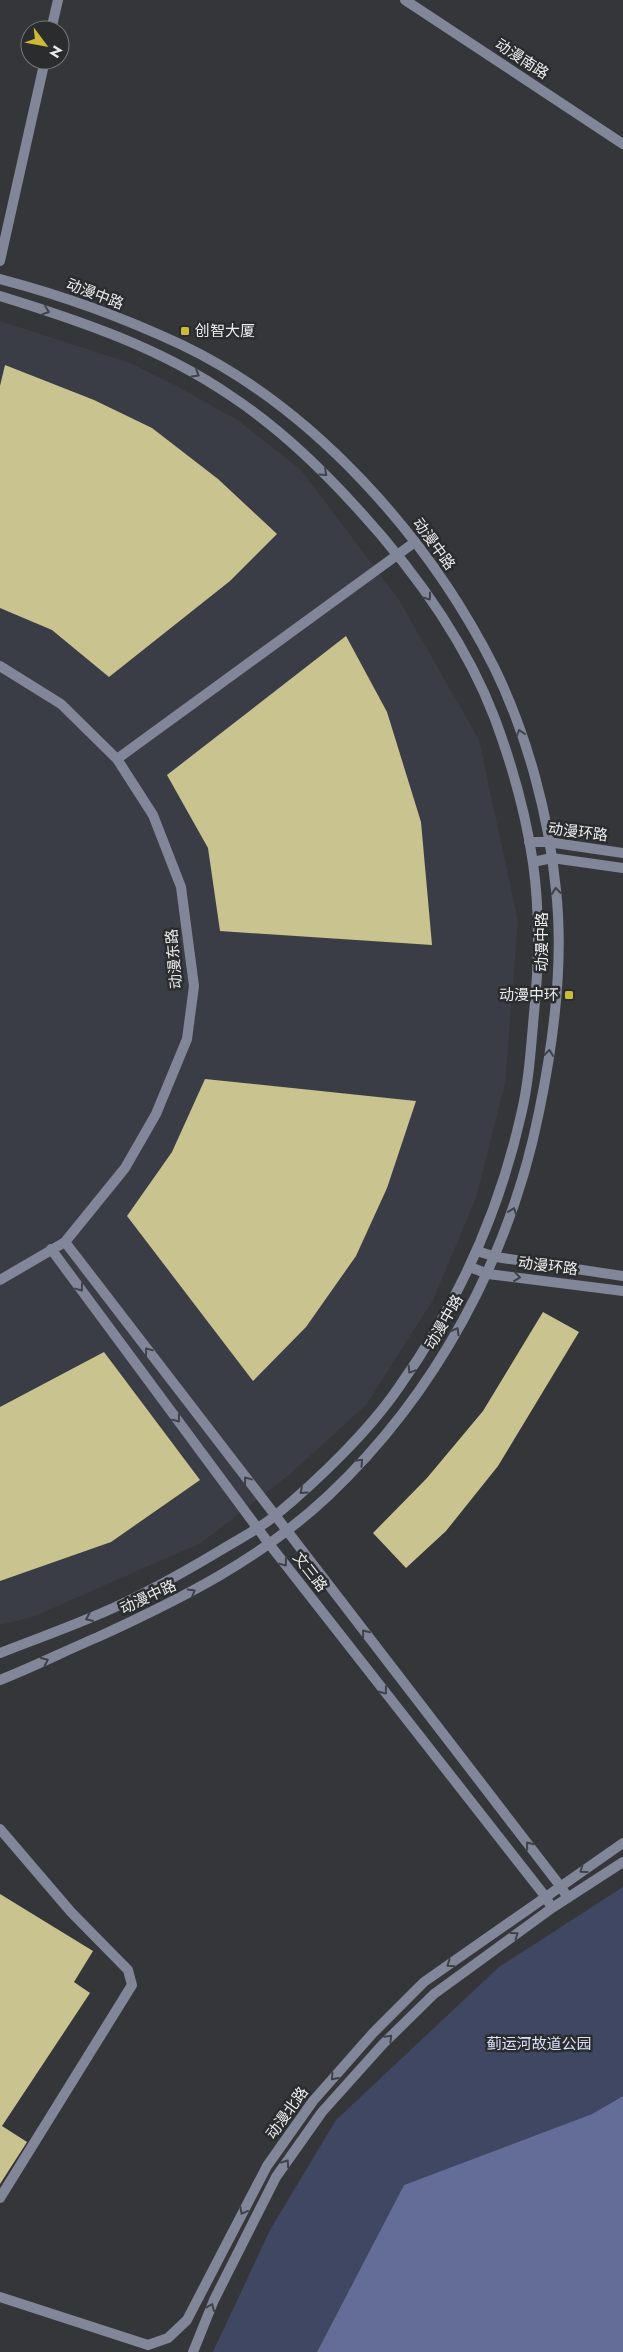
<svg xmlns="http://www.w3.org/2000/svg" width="623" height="2352" font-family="Jost,'Noto Sans SC',sans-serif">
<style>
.built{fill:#3b3d46}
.green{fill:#404763}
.water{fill:#646d97}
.building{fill:#c9c390}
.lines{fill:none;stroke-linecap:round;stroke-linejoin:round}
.minor{stroke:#818699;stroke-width:10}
.tertiary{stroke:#818699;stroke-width:10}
.oneway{stroke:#404249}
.poi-dot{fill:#cbba39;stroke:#2b2c2e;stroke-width:2}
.labels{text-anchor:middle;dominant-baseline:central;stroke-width:5;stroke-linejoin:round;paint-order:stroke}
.street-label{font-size:15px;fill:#ececee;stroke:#2b2c2e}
.poi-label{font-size:15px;fill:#ececee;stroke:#2b2c2e;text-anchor:start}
.park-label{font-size:15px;fill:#dae1fd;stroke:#2b2c2e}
</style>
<rect width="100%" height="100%" fill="#353639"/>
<path class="built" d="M0 321 130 363 175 385 239 421 301 470 399 600 479 740 518 921 505 1083 476 1198 433 1300 366 1405 289 1475 201 1543 35 1616 0 1625Z"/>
<path class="green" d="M623 1887V2096L592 2114 404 2185 317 2352H213L270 2230 336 2120 499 1967Z"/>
<path class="water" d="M623 2096V2352H317L404 2185 592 2114Z"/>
<path class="building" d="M5 365 94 400 152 428 218 479 277 534 230 581 109 677 52 630 0 608V386Z
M346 636 387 712 421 822 432 945 220 931 208 848 167 775Z
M205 1079 416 1101 387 1188 356 1256 306 1327 253 1381 127 1216 172 1152Z
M543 1312 579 1332 498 1466 446 1531 406 1568 373 1533 427 1478 483 1411Z
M104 1352 200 1480 111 1542 0 1581V1407Z
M0 1894 93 1951 74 1982 90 1993 2 2126 27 2142 0 2184Z"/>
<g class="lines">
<path class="minor" d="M51 30 58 0
M0 261 45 60
M0 666 61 704 117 759 153 815 181 887 194 986 187 1039 156 1114 125 1168 65 1242 0 1280
M117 759 415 542
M529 842H548L623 853
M533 862 552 858 623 868
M65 1242 561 1887 568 1898
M51 1249 270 1545 545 1896 552 1908
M477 1251 496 1257 623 1276
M470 1267 488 1274 623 1291
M0 1829 71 1912 128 1970 132 1985 0 2198
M0 2297 148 2345 168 2338 187 2320 267 2166 313 2101 373 2033 424 1982 623 1843
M193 2352 214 2300 276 2177 322 2112 383 2044 434 1994 552 1908 623 1862"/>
<path class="tertiary" d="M405 0 623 144
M0 279C61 295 125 318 182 345 314 408 429 538 494 667 527 734 549 816 556 890 564 963 554 1040 539 1112 510 1257 436 1394 328 1496 261 1559 181 1599 98 1637 65 1651 33 1667 0 1680
M0 296C81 321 161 348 231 396 278 427 320 467 357 508 413 569 465 640 495 719 512 765 526 815 533 863 540 913 539 964 534 1013 531 1047 529 1082 521 1115 499 1213 457 1305 399 1387 369 1431 317 1481 276 1515 259 1529 239 1539 221 1550 191 1568 161 1585 130 1600 88 1621 43 1636 0 1653"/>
</g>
<defs><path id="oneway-chevron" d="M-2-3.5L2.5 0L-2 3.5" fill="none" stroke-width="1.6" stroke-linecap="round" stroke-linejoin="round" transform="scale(1.25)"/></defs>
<g class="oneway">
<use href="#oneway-chevron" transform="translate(46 311) rotate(19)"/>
<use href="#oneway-chevron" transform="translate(196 374) rotate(31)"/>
<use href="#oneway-chevron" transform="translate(324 473) rotate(42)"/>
<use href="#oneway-chevron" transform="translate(428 597) rotate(54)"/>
<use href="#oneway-chevron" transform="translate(520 733) rotate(-108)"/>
<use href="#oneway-chevron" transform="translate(556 891) rotate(-96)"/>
<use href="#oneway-chevron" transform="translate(549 1053) rotate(-84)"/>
<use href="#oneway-chevron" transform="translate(513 1211) rotate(-70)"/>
<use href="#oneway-chevron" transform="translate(517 1277) rotate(7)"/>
<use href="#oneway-chevron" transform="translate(80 1288) rotate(53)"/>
<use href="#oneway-chevron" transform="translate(456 1331) rotate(-60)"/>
<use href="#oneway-chevron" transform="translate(148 1351) rotate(-127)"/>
<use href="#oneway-chevron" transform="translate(411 1370) rotate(123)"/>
<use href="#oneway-chevron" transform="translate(177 1419) rotate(53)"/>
<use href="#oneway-chevron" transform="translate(360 1462) rotate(-47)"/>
<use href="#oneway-chevron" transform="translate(247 1480) rotate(-127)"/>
<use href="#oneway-chevron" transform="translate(303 1491) rotate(138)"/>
<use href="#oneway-chevron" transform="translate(284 1563) rotate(52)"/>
<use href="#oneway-chevron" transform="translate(192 1592) rotate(-30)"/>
<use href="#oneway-chevron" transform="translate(89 1618) rotate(157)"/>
<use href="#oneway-chevron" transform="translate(365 1633) rotate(-128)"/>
<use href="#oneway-chevron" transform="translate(45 1661) rotate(-25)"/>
<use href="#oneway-chevron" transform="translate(384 1691) rotate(52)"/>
<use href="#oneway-chevron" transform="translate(529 1845) rotate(-128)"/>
<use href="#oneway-chevron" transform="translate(583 1870) rotate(144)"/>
<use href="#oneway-chevron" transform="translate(515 1935) rotate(-36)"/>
<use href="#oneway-chevron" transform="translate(450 1964) rotate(145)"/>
<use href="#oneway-chevron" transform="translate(389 2038) rotate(-45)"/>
<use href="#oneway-chevron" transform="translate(334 2077) rotate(132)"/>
<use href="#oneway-chevron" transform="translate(286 2163) rotate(-55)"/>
<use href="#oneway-chevron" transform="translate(243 2211) rotate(118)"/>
<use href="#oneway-chevron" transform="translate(211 2307) rotate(-67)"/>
</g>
<g class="poi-dot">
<rect x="180" y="326" width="10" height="10" rx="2.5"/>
<rect x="564" y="990" width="10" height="10" rx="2.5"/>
</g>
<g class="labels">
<g class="street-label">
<text transform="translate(522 59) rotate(33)">动漫南路</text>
<text transform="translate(95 294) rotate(21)">动漫中路</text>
<text transform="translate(434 544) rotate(54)">动漫中路</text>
<text transform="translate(578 832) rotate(7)">动漫环路</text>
<text transform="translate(542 942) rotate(-90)">动漫中路</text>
<text transform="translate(174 959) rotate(-95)">动漫东路</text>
<text transform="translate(548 1266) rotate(7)">动漫环路</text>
<text transform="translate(444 1322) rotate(-60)">动漫中路</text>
<text transform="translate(310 1572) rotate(52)">文三路</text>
<text transform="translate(148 1597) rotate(-25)">动漫中路</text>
<text transform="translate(287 2113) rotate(-54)">动漫北路</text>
</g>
<g class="poi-label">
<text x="195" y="331">创智大厦</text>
<text x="559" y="995" text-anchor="end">动漫中环</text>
</g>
<g class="park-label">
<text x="539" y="2044">蓟运河故道公园</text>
</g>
</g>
<g transform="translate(45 45) rotate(122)"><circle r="24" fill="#2b2c2e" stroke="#78797b"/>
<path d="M0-4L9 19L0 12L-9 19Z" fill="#cbba39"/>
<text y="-8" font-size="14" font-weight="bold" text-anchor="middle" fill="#ececee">N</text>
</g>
</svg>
